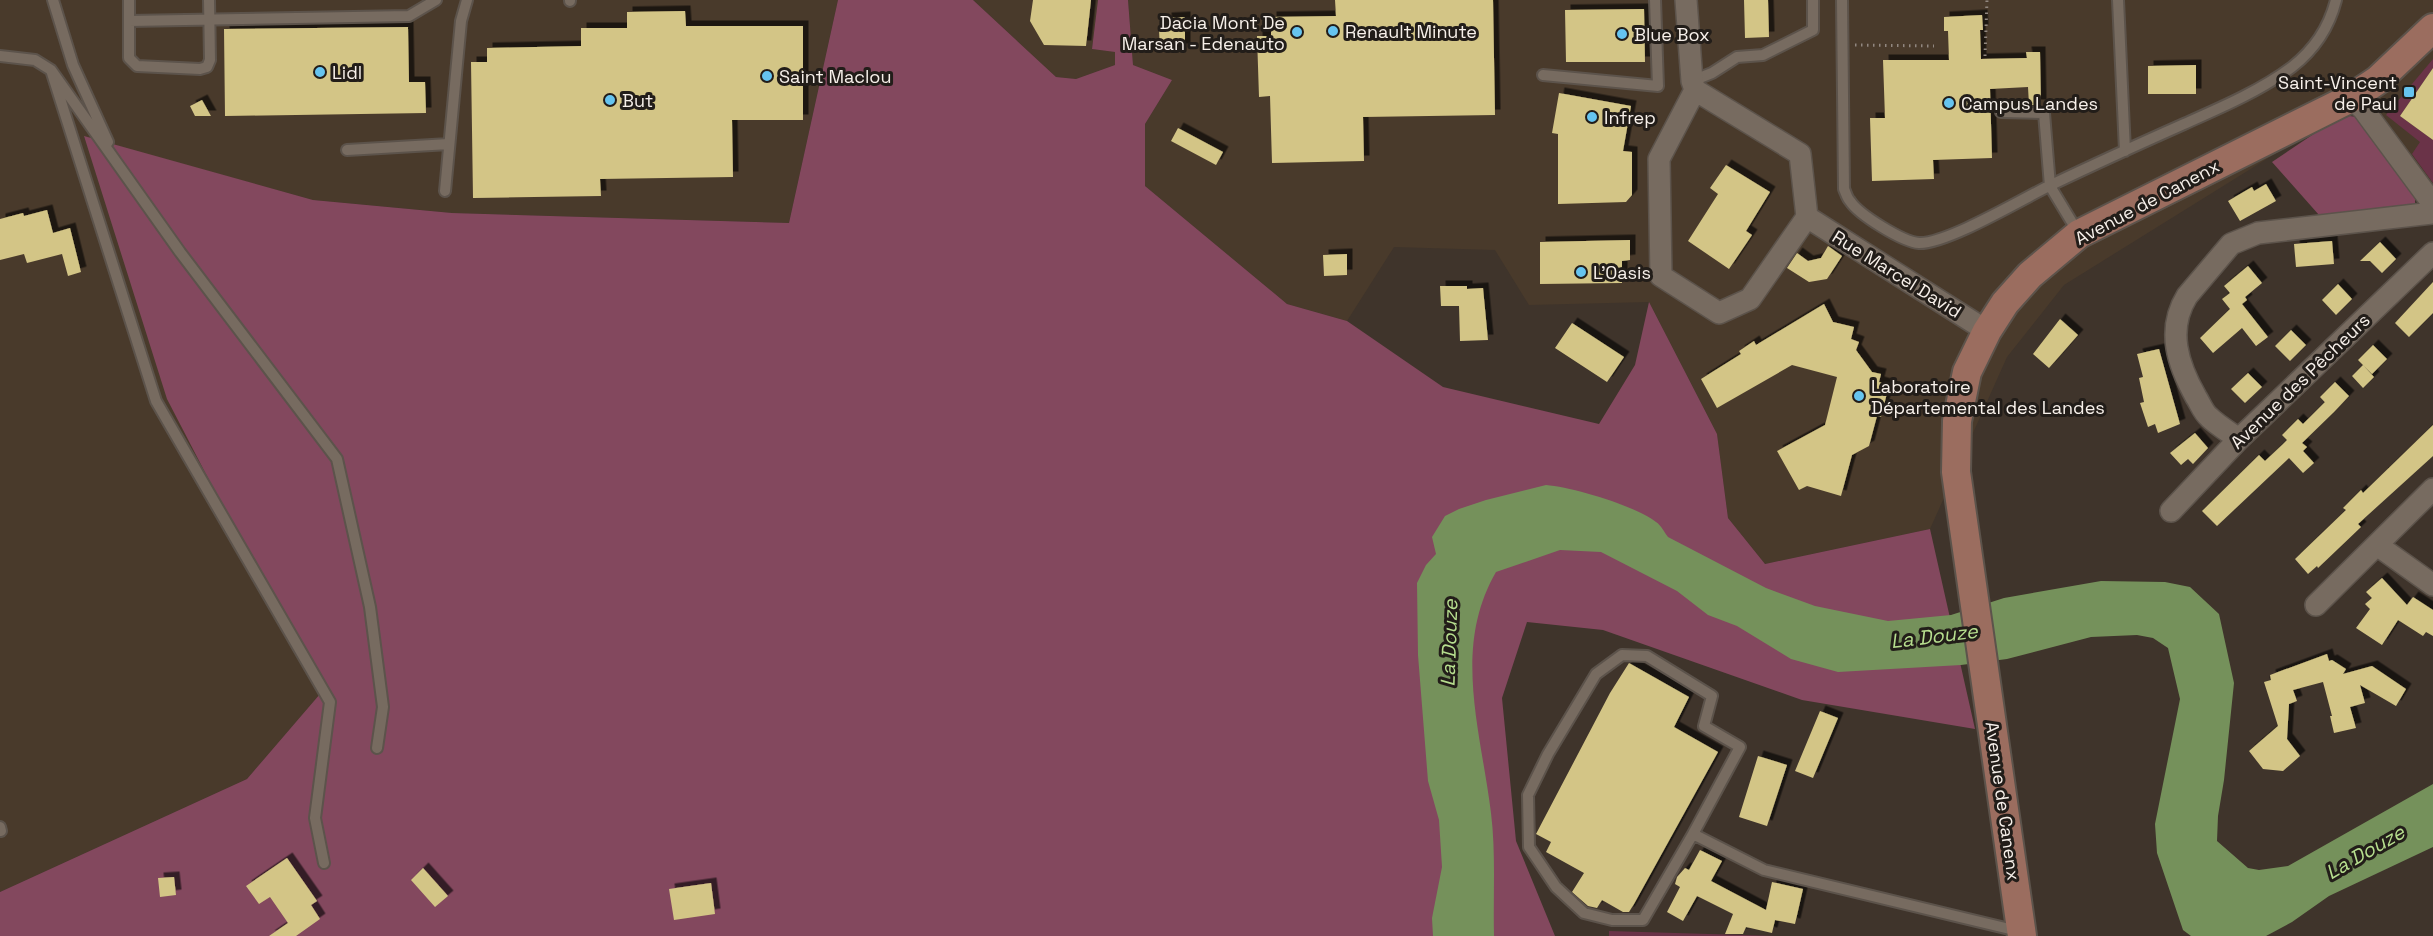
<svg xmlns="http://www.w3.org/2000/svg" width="2433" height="936" font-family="'Space Grotesk',sans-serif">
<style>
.built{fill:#493a2b}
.green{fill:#6a3348}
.forest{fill:#83485e}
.water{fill:#75915b}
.building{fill:#d3c586;filter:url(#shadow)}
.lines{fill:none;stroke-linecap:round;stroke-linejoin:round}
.lane-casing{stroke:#5c534b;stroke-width:14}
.street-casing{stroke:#5c534b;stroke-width:24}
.secondary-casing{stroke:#5c534b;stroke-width:32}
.path{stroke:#918780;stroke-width:3;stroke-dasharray:1.5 4.5;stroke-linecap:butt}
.lane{stroke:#776b60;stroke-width:10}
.street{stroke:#776b60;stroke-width:21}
.secondary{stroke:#9b6d5f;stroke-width:28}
.poi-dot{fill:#66c4ef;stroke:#221d19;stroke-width:2}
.labels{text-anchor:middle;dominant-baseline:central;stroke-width:6;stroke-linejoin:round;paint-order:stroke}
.poi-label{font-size:18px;fill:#f7f0ea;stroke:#221d19;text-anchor:start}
.street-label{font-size:18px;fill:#f7f0ea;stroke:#221d19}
.water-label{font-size:20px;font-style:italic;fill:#b7df8f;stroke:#221d19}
</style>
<defs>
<filter id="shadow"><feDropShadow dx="5.5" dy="-5.5" stdDeviation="0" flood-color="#0009"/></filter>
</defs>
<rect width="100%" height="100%" fill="#3f342b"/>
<path class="built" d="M0 0H838L789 223 452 213 313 200 84 137 320 694 247 779 0 892Z
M973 0H1098L1092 49 1116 52 1115 65 1076 79 1056 77Z
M1128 0H2433V186L2363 99 2064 285 2007 357 1930 529 1765 564 1728 518 1717 434 1649 302 1529 305 1495 250 1394 247 1347 321 1287 304 1145 186V124L1172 80 1133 65Z"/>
<path class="green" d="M2433 59V68L2400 116 2433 140V183L2412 154 2420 142 2386 115Z
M1609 931 1776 936H1609Z"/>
<path class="forest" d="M838 0H973L1056 77 1076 79 1115 65V52L1092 49 1098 0H1128L1133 65 1172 80 1145 124V186L1287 304 1347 321 1443 387 1599 424 1635 365 1649 302 1717 434 1728 518 1765 564 1930 529 1975 729 1802 700 1603 630 1527 622 1502 698 1516 841 1555 936H0V892L247 779 320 694 167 399 84 136 313 200 452 213 789 223Z
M2342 115 2357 117 2415 196V206L2319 215 2272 162Z"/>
<path class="water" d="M1546 485C1572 487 1636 506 1656 522 1661 525 1664 532 1668 537L1766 588 1815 606 1888 621 1951 615 2004 598 2101 581 2165 582 2190 587 2219 614 2234 683 2224 780 2218 816 2217 841 2248 868 2259 870 2288 866 2433 784V847L2329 896 2292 922 2266 936H2191L2183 930 2157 853 2155 824 2180 699 2168 648 2153 638 2137 635 2091 637 2007 659 1961 665 1838 672 1791 659 1737 626 1708 615 1677 591 1601 552 1560 550 1496 572C1452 648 1481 731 1491 813 1496 853 1493 895 1494 936H1433L1432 918 1442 867 1439 820 1428 781 1418 655 1417 583 1426 565 1436 554 1432 537 1445 516 1459 509 1486 500Z"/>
<path class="building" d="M1033 0H1091L1086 46 1044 45 1030 21Z
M1335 0H1493L1495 115 1363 117 1364 161 1272 163 1270 96 1259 97 1257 36H1271V17L1336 16Z
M1744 0H1768L1769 37 1745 38Z
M1644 9 1645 62H1566L1565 10Z
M685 11 686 26H803V120H732L733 177 600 179 601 196 473 198 471 62H487V48L581 46V28H627V12Z
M1982 15 1983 30H1980L1981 59 2027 58 2026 52H2040L2041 105H2029L2028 87 1990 89 1992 158 1933 160 1934 179 1872 181 1870 118H1885L1883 60H1949L1948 31H1944V17Z
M1185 17V49L1160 50 1159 30H1167L1166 18Z
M408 27 409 82H425L426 113 225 116 224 29Z
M2196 65V94H2148V66Z
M2433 68V140L2400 116Z
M1559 93 1631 106 1623 151 1632 152V195L1626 202 1558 204V134L1552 133Z
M202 100 211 116H195L190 106Z
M1178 128 1223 152 1216 165 1171 141Z
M1726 165 1770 192 1746 231 1752 235 1729 269 1688 241 1718 194 1710 188Z
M2266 184 2276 201 2240 221 2228 201 2252 187 2254 191Z
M47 210 53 233 70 228 81 272 68 276 62 254 27 263 24 254 0 260V219L23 213 24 216Z
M1630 240V260L1622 261V283L1540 284V242Z
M2332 241 2334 264 2296 267 2294 244Z
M2380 242 2396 259 2382 273 2370 261H2360Z
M1828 246 1842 256 1827 279 1809 282 1787 268 1797 253 1808 261 1821 258Z
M1347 254V275L1324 276 1323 255Z
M2248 266 2262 283 2245 297 2247 300 2242 304 2268 337 2256 346 2242 328 2213 353 2200 338 2230 309 2222 299 2230 293 2224 286Z
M2433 282V313L2409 337 2395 323Z
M2338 284 2352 299 2336 315 2322 300Z
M1440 286H1467V289L1483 288 1488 340 1460 341 1459 306H1441Z
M1824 304 1833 322 1854 327 1851 339 1859 342 1856 350 1872 372 1881 374 1879 382 1889 385 1881 417 1877 416 1869 446 1852 455 1841 496 1807 486 1799 490 1777 451 1825 425 1837 377 1792 365 1717 408 1701 379 1741 354 1739 351 1754 341 1756 345Z
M2060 319 2078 335 2049 368 2033 354Z
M1572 323 1624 357 1607 382 1555 348Z
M2291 330 2306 345 2290 361 2275 346Z
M2373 345 2387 359 2372 374 2358 360Z
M2159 349 2180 424 2158 433 2155 424 2148 427 2140 403 2144 402 2139 378 2143 377 2137 354Z
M2363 365 2374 377 2363 388 2352 376Z
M2248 373 2262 387 2245 403 2231 389Z
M2335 382 2349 396 2334 412 2320 397Z
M2325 402 2334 412 2302 443 2307 447 2303 451 2314 463 2303 473 2289 458 2217 526 2202 511 2259 455 2265 461 2282 445 2287 440 2282 435 2298 419 2303 424Z
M2433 425V456L2358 524 2361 527 2318 568 2317 566 2308 574 2295 559 2346 510 2343 508 2361 490 2363 493Z
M2195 433 2208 448 2193 464 2188 459 2181 465 2170 453Z
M2382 578 2407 605 2413 597 2433 610V636L2426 632 2423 636 2398 620 2382 645 2356 628 2370 609 2365 604 2372 598 2366 592Z
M2327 654 2329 661 2332 660 2346 669 2343 674 2372 666 2406 689 2396 706 2360 685 2365 703 2350 707 2356 728 2334 733 2330 716H2332L2323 682 2293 690 2297 701 2289 704 2287 739 2300 756 2283 771 2263 769 2249 751 2278 726 2264 682 2271 680 2270 675Z
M1629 663 1689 697 1674 727 1718 752 1634 904 1629 912H1623L1602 900 1597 908 1588 906 1572 892 1584 873 1546 852 1551 842 1536 834 1610 693Z
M1820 711 1838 718 1813 778 1795 771Z
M1758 756 1787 765 1767 826 1739 817Z
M1700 850 1722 861 1711 881 1766 910 1772 882 1803 889 1795 924 1775 920 1772 933 1746 927 1743 934H1725L1733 914 1697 896 1683 921 1667 912 1680 887 1675 884 1677 877 1685 868 1689 870Z
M287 858 317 901 311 905 320 919 296 936H269L288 923 270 897 259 904 246 886Z
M423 868 448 896 435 907 411 880Z
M174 877 176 895 160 897 158 878Z
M711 883 715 914 674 920 669 889Z"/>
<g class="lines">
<g class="lane-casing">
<path id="lane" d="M53 0 73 65 108 142
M129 0V58L137 66 200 69 207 67 210 60 209 0
M570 0V1
M1842 0 1844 189C1846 193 1847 198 1850 201 1859 215 1903 242 1919 243 1947 244 2022 199 2051 185 2095 164 2139 144 2184 124 2220 108 2260 91 2292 67 2315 49 2329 28 2336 0
M2118 0 2125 151
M129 21 409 16 436 0
M0 56 35 60 51 70 180 252 337 459 370 607 383 707 377 748
M51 70 156 401 330 702 315 818 324 863
M1543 75 1658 86 1655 0
M1692 81 1712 73 1737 57 1763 55 1813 30V0
M2001 112 2044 113 2050 186 2079 234
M347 150 449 144
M445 191 461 21 467 0
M0 827 1 831
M1693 834 1740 747 1704 726 1712 696 1647 656 1622 655 1596 674 1548 754 1528 795 1529 847 1556 887 1584 913 1612 920H1643L1693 834 1764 870 2018 931"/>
</g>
<g class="street-casing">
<path id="street" d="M1686 0 1692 81 1695 90 1800 154 1807 217 1750 299 1719 313 1661 276 1659 159 1695 90
M2351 98 2363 109 2433 204
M1807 217 1987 331
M2239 439C2229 432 2217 425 2209 417 2203 412 2200 403 2196 397 2178 365 2166 330 2187 296L2231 244 2258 233 2433 213
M2171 511 2239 439 2433 253
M2377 545 2433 585
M2316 605 2433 489"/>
</g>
<g class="secondary-casing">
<path id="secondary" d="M2022 936 1956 472 1957 421 1967 372 1987 331 2005 303 2030 275 2079 234 2351 98 2378 80 2433 28"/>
</g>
<path class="path" d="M1855 45 1934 46
M1985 56 1987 0"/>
<use href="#lane" class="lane"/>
<use href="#street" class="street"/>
<use href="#secondary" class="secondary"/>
</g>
<g class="poi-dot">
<circle cx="1333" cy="31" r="6"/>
<circle cx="1297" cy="32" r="6"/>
<circle cx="1622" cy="34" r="6"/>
<circle cx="320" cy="72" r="6"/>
<circle cx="767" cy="76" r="6"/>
<rect x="2403" y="86" width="12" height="12" rx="3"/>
<circle cx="610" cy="100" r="6"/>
<circle cx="1949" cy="103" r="6"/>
<circle cx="1592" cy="117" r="6"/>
<circle cx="1581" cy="272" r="6"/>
<circle cx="1859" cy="396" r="6"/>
</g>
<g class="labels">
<g class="poi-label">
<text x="1285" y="22" text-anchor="end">Dacia Mont De<tspan x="1285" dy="21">Marsan - Edenauto</tspan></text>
<text x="1345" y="31">Renault Minute</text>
<text x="1634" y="34">Blue Box</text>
<text x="332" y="72">Lidl</text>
<text x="779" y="76">Saint Maclou</text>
<text x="2397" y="82" text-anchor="end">Saint-Vincent<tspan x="2397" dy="21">de Paul</tspan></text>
<text x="622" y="100">But</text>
<text x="1961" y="103">Campus Landes</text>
<text x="1604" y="117">Infrep</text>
<text x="1593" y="272">L'Oasis</text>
<text x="1871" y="386">Laboratoire<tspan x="1871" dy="21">Départemental des Landes</tspan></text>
</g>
<g class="street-label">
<text transform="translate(2147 202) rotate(-28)">Avenue de Canenx</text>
<text transform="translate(1897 274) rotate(32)">Rue Marcel David</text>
<text transform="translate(2300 381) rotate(-44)">Avenue des Pêcheurs</text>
<text transform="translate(2003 801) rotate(82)">Avenue de Canenx</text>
</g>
<g class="water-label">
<text transform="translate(1934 636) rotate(-7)">La Douze</text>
<text transform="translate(1449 643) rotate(-88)">La Douze</text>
<text transform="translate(2365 852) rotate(-30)">La Douze</text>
</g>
</g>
</svg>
